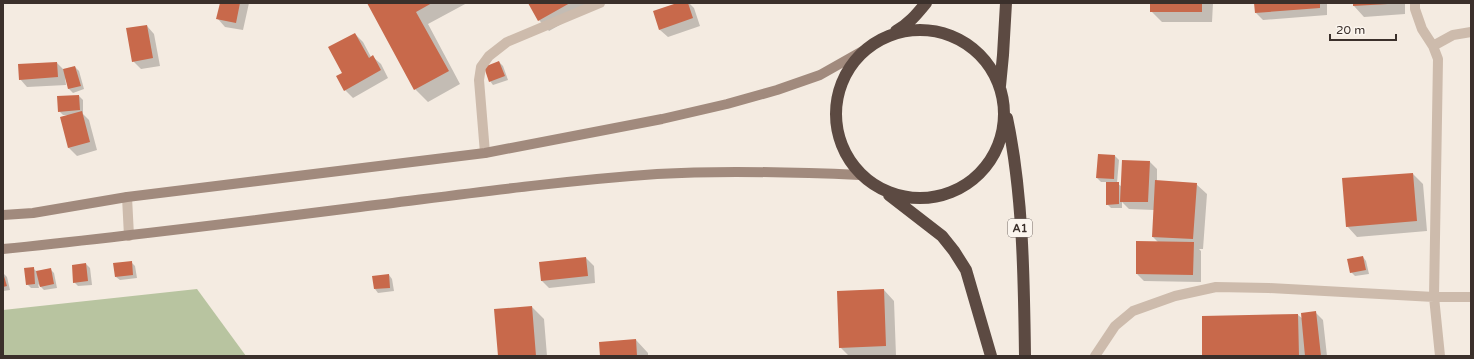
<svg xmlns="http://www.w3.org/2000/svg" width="1474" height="359" font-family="'Varela Round',sans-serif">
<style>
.green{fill:#b8c4a0}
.shadow{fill:#0003}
.building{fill:#c8694b}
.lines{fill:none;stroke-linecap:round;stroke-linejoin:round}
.lane{stroke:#cdbbac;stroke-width:10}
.street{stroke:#cdbbac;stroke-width:10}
.secondary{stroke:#a18a7d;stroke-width:10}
.highway{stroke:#5c4a42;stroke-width:12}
.labels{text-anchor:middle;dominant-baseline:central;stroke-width:3;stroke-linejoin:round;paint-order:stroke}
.shield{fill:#fbf5ee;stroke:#756b66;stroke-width:1}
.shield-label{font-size:11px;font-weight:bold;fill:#3b302b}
</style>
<rect width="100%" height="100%" fill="#f4ebe1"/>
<path class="green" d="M197 289 246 356H3V310Z"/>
<path class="shadow" d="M221 3H249L243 30 225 27 218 19Z
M370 3H467L428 24 460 84 428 102 415 89Z
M529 3H599L549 31 539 20Z
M680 3H689L694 8 700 26 668 37 660 30 654 12Z
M1151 3H1213L1212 22H1162L1151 11Z
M1255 3H1327V15L1263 20 1255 12Z
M1354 3H1405V14L1364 17 1354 6Z
M147 26 154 34 160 66 141 69 133 61Z
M355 34 363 42 371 57H373L381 64 388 78 353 98 345 90Z
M499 62 503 66 508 80 493 85 490 81Z
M57 63 64 70 75 67 79 71 84 89 73 93 69 89 65 77 66 85 27 87 20 79 19 65Z
M79 96 83 100V114L89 120 97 150 77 156 69 148 61 118 70 115H63L59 111Z
M1115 156 1119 160 1117 183 1122 187 1150 162 1157 169V181L1196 184 1207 194 1203 249H1199L1201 251V282L1144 281 1137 274 1159 243 1153 237 1154 210 1129 209 1122 202V208H1111L1107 204V182H1101L1097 178Z
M1413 174 1423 184 1427 231 1357 237 1347 226Z
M1363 257 1366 261 1369 274 1355 276 1351 272Z
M586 258 594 266 595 283 549 288 541 280Z
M131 262 135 266 137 278 120 280 116 277Z
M86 264 90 268 92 285 78 286 74 282Z
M33 268 37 272 50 269 54 273 57 288 44 290 38 284 39 288H31L27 284Z
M3 273 7 277 10 290 3 291Z
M389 275 392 279 394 291 378 293 375 289Z
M884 290 894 301 896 356H849L840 347Z
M532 307 544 319 547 356H499L495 310Z
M1315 312 1323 320 1327 356H1203L1298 315 1303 319Z
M636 340 648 353V356H601Z"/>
<path class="building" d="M220 3H240L236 23 216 19Z
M367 3H432L416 12 449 71 414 90Z
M528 3H570L538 21Z
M677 3H688L693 18 659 30 653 11Z
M1150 3H1202V12H1150Z
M1254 3H1320V8L1255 13Z
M1353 3H1388V4L1353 6Z
M147 25 153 58 132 62 126 28Z
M355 33 369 58 373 55 381 70 344 91 336 76 342 73 328 47Z
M499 61 505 76 489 82 484 67Z
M57 62 58 77 19 80 18 64Z
M75 66 81 86 68 89 63 69Z
M79 95 80 110 58 112 57 96Z
M82 111 90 142 68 148 60 117Z
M1098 154 1115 155 1114 179 1096 178Z
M1122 160 1150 161 1148 202H1120Z
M1413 173 1417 221 1346 227 1342 178Z
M1155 180 1197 183 1193 239 1152 237Z
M1106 182H1119V204L1106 205Z
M1136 241 1194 242 1193 275 1136 274Z
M1363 256 1366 270 1350 273 1347 259Z
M586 257 588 276 541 281 539 262Z
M132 261 133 275 115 277 113 263Z
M86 263 88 281 73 283 72 265Z
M34 267 35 284 26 285 24 268Z
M51 268 54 284 40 287 36 271Z
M3 273 7 286 3 287Z
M389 274 390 288 374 289 372 276Z
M884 289 886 346 839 348 837 291Z
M532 306 536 356H498L494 309Z
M1316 311 1321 356H1305L1301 313Z
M1298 314 1299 356H1202V316Z
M636 339 637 356H600L599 342Z"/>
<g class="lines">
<path class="lane" d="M485 153 479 80 481 67 489 56 507 42 600 3"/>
<path class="street" d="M1415 3V9L1422 29 1433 46 1438 59 1434 297 1440 356
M1433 46 1453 35 1471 32
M127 197 129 236
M1095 356 1115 326 1133 311 1175 296 1216 287 1269 288 1434 297H1471"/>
<path class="secondary" d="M3 215 33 213 127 197 485 153 662 119 727 104 777 90 820 75 866 49
M3 249C122 237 241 222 360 207 458 195 558 181 657 174 725 170 792 172 860 175"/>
<path class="highway" d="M836 114a84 84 0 1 1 168 0a84 84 0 1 1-168 0Z
M896 31C909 24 917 14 926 3
M1000 86 1003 55 1006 3
M1007 118C1023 193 1024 279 1025 356
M889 195 942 236 954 251 966 270 991 356"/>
</g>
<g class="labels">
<rect class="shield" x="1008" y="219" width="24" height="18" rx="3"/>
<g class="shield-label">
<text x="1020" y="228">A1</text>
</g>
</g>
<rect width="1474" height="359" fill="none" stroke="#3b302b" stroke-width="8"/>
<path d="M1330 34v6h66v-6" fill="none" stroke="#3b302b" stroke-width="2"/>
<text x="1336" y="34" font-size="12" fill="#3b302b" stroke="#fbf5ee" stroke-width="3" paint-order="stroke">20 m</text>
</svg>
